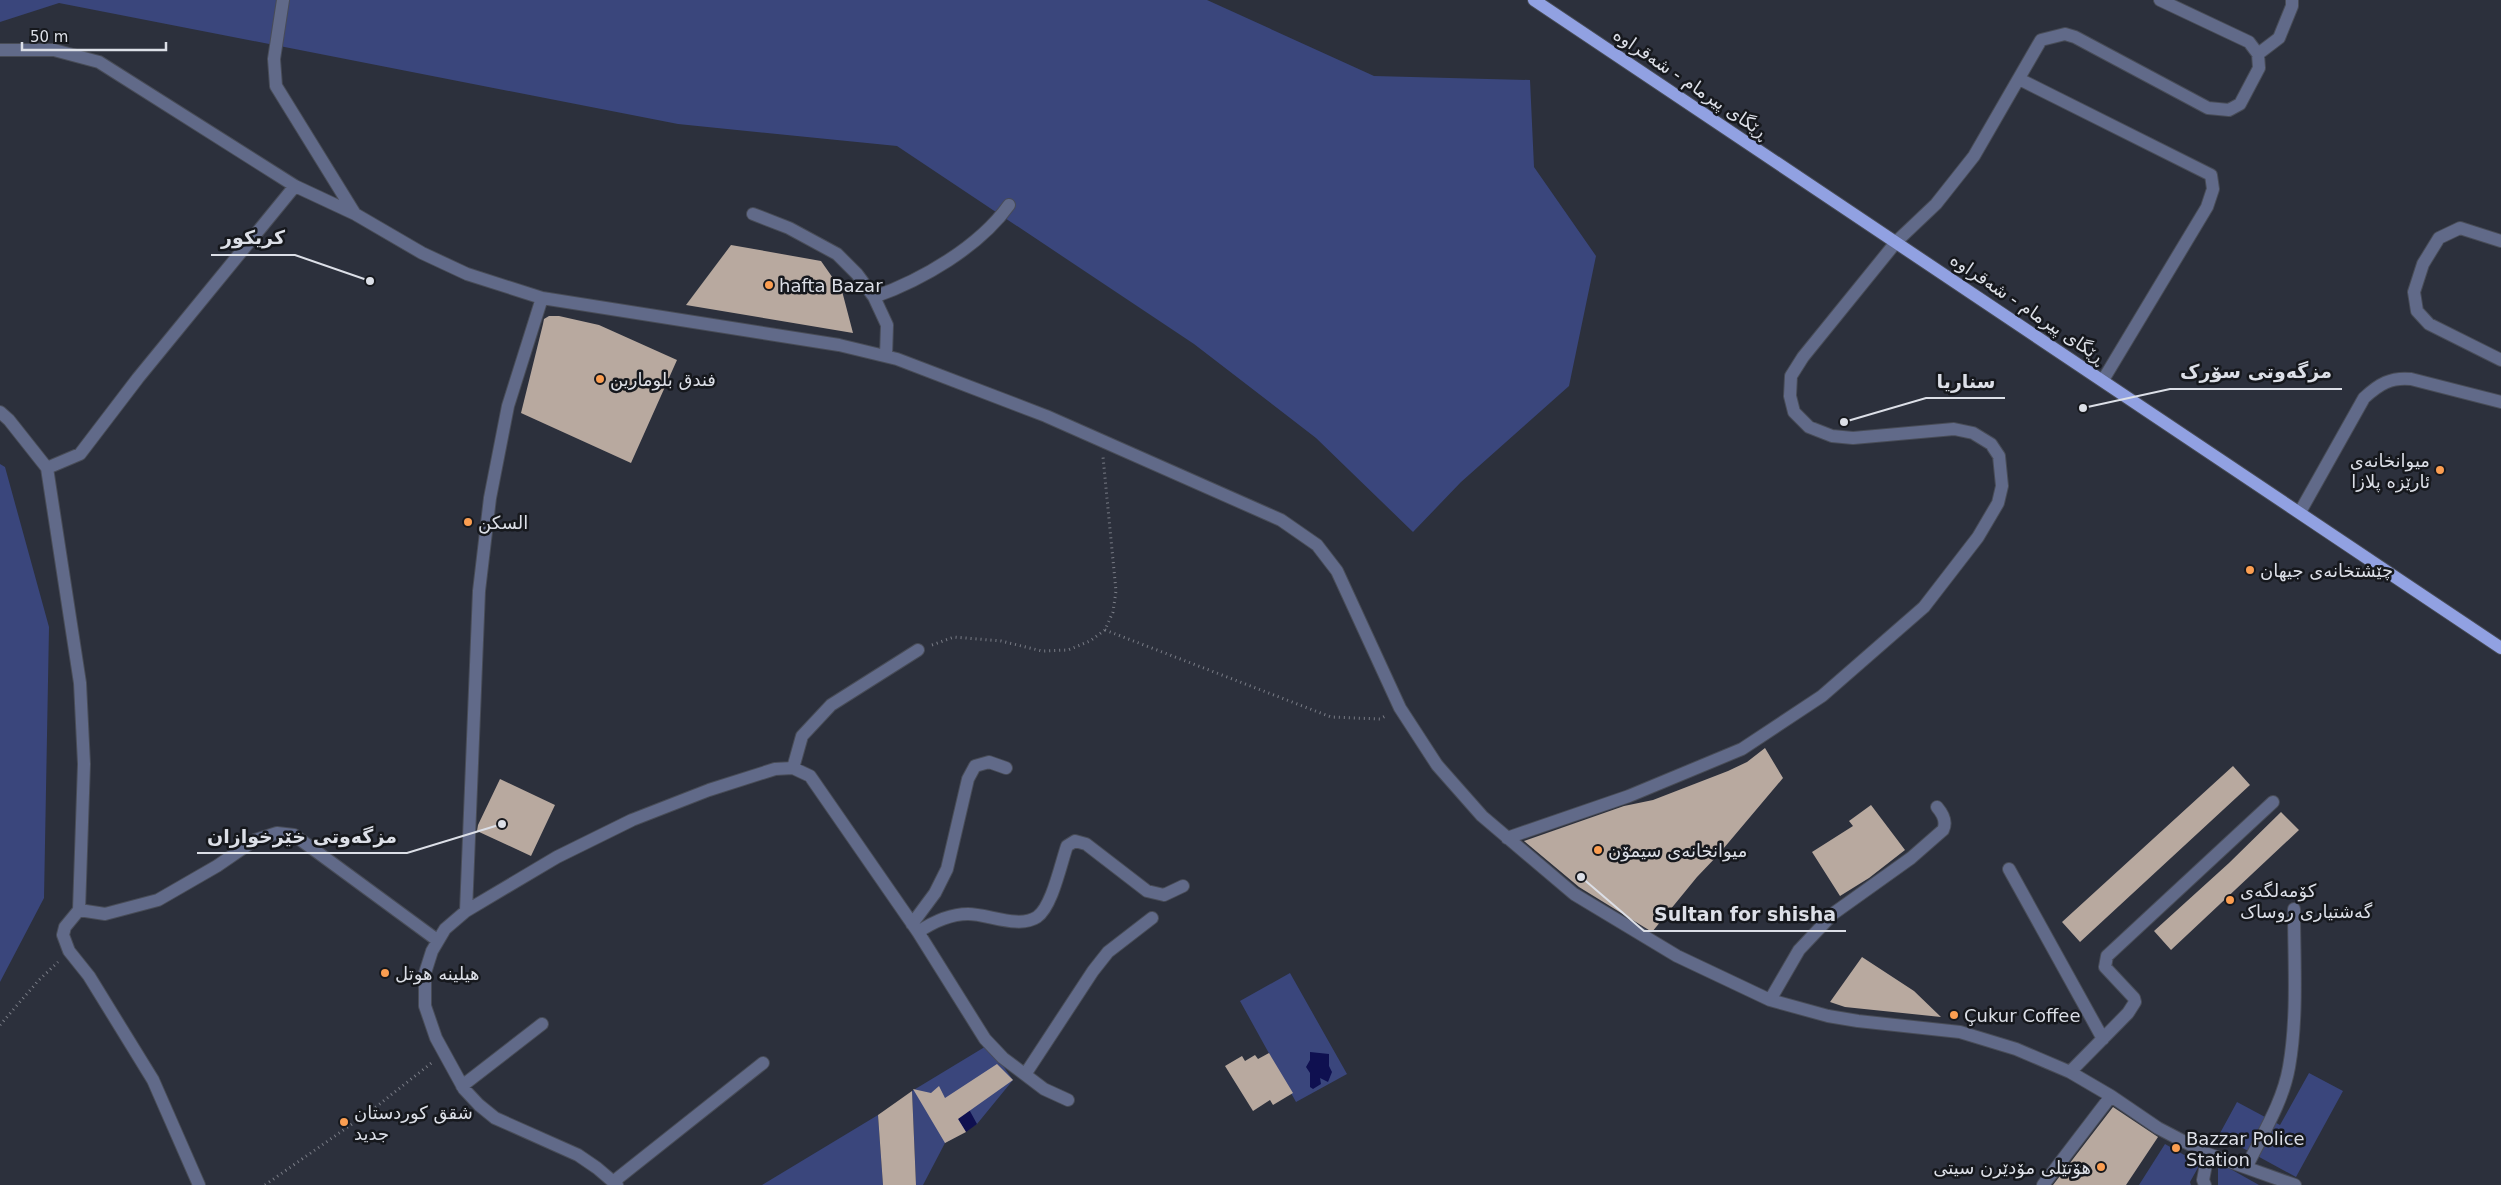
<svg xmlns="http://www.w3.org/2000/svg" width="2501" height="1185" font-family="'DejaVu Sans',Cairo,sans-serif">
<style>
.green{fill:#3a467c}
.water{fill:#0f1050}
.building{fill:#b8a99f}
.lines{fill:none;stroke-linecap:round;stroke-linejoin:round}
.minor-casing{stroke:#484c57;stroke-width:14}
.major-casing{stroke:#484c57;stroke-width:14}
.path{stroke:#7a7d87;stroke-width:3;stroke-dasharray:1 4;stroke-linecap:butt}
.minor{stroke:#616a89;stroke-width:12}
.major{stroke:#91a1e2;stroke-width:12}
.poi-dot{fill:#fb9e51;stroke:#16181d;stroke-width:2}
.labels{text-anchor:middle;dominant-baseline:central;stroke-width:5;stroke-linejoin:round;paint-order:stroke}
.street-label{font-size:18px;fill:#dcdfe7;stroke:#16181d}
.poi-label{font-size:18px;fill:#dcdfe7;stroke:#16181d;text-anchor:start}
.leader{fill:none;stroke:#dcdfe7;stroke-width:2}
.callout-dot{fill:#dcdfe7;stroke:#16181d;stroke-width:2}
.callout-label{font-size:19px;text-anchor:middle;font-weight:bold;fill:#dcdfe7;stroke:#16181d;stroke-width:5;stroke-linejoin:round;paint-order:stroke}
</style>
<rect width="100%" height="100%" fill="#2c303c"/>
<path class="green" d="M0 0H1207L1374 76 1530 80 1534 167 1596 256 1569 386 1461 482 1413 532 1316 438 1194 344 897 146 678 124 59 3 0 22Z
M0 464 5 467 49 627 44 898 0 982Z
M1290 973 1347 1074 1296 1102 1240 1001Z
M988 1045 1013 1080 977 1124 945 1143 923 1185H916L912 1091Z
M2309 1073 2343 1091 2296 1177 2219 1135 2237 1102 2280 1125Z
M878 1115 883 1185H762Z
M2165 1144 2200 1164 2190 1182 2191 1185H2139Z
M2218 1162 2259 1185H2218Z"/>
<path class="water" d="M1310 1052 1329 1054V1066L1332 1072 1328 1082 1320 1078 1321 1084 1313 1089 1310 1087V1073L1306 1067 1310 1060Z
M965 1102 977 1124 966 1132 952 1109Z"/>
<path class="building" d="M731 245 821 261 842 291 853 333 686 305Z
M549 316H559L599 325 677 360 631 463 521 413 543 324 544 319Z
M1765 748 1783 778 1718 855 1697 877 1652 932 1579 887 1524 841 1624 806 1653 800 1728 771 1747 762Z
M2233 766 2250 785 2080 942 2062 922Z
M500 779 555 805 531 856 477 831 478 825Z
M1871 805 1905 850 1869 878 1840 896 1812 852 1853 826 1849 821Z
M2281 812 2299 830 2171 950 2154 931 2229 863Z
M1862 957 1914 991 1941 1017 1845 1007 1830 1002Z
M1269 1053 1293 1093 1273 1105 1270 1100 1253 1111 1225 1066 1242 1056 1245 1061 1255 1055 1258 1059Z
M997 1064 1013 1080 958 1119 966 1132 945 1143 913 1089 931 1093 939 1086 945 1098Z
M912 1091 916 1185H883L878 1115Z
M2113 1107 2158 1137 2126 1185H2053Z"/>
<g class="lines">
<g class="minor-casing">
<path id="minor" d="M283 0 274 59 276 86 355 214
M0 50H54L99 62 295 186 355 214 422 253 467 274 542 298 839 345 897 359 1046 416 1281 520 1317 545 1337 571 1400 708 1437 765 1482 816 1574 894 1677 956 1770 1000 1828 1016 1858 1021 1960 1032 2016 1049 2070 1072 2111 1096 2158 1128 2208 1154 2295 1185
M2258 54 2279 38 2292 6V0
M2019 79 2211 175 2213 189 2207 207 2103 380
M753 214 789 228 837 254 857 274 874 297 887 325 886 356
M2501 241 2460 228 2439 238 2423 264 2414 292 2417 311 2429 324 2501 360
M874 297C922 280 979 247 1009 205
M0 412 9 420 47 468 80 683 84 764 79 910 65 927 63 935 69 951 89 976 153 1080 199 1185
M47 468 80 454 138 378 295 186
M2300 512 2364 398C2379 384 2391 377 2411 379L2501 402
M793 768 802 736 831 705 918 650
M1507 838 1629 796 1742 749 1822 696 1924 607 1978 537 1998 503 2002 486 1999 456 1991 444 1973 433 1954 429 1853 438 1832 436 1809 427 1794 412 1790 396 1791 376 1803 357 1897 241 1936 204 1974 156 2041 40 2065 34 2075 37 2208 108 2229 110 2240 104 2259 68 2258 54 2249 42 2160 0
M2009 869 2103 1039
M79 910 105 914 158 900 217 866 255 840 277 833 294 835 437 940
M466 911 479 591 490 498 508 406 542 298
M912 924 935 893 947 869 968 779 975 766 989 762 1006 768
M918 932C933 922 949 914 968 914 988 914 1019 929 1037 917 1052 907 1061 863 1067 846L1075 841 1086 844 1147 891 1164 895 1183 886
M1770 1000 1799 950 1834 913 1911 858 1943 830C1947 822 1943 814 1937 807
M2070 1072 2128 1013 2135 1002 2134 998 2105 967 2107 956 2273 802
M1026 1073 1093 971 1108 952 1152 918
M462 1086 542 1024
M2247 1166C2262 1135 2283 1102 2289 1067 2298 1016 2294 961 2294 909
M613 1182 763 1063
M617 1185 597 1168 578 1155 495 1118 479 1105 464 1089 436 1038 425 1006V973L432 951 445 929 466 911 557 857 632 820 709 790 775 769 793 768 810 776 918 932 985 1039 1003 1058 1044 1089 1068 1100
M2043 1185 2111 1096
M2205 1185 2203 1180 2208 1154"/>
</g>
<g class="major-casing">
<path id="major" d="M1534 0 2501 648"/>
</g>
<path class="path" d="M1105 630 1331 717 1380 719 1387 715
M932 645 954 637 1001 641 1042 651 1068 650 1090 641 1105 630 1113 612 1116 591 1103 457
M0 1025 38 981 58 962
M265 1185 372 1110 434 1061"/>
<use href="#minor" class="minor"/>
<use href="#major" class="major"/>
</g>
<g class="poi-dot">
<circle cx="769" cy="285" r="5"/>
<circle cx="600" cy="379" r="5"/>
<circle cx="2440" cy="470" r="5"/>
<circle cx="468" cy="522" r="5"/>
<circle cx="2250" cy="570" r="5"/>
<circle cx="1598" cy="850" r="5"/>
<circle cx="2230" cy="900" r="5"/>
<circle cx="385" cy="973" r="5"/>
<circle cx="1954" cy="1015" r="5"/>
<circle cx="344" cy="1122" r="5"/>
<circle cx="2176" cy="1148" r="5"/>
<circle cx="2101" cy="1167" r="5"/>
</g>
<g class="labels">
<g class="street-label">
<text transform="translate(1691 83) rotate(34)">ڕێگای پیرمام - شەقراوە</text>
<text transform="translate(2028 308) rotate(34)">ڕێگای پیرمام - شەقراوە</text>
</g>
<g class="poi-label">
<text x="779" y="285">hafta Bazar</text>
<text x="610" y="379">فندق بلومارين</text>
<text x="2430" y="460" text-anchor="end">میوانخانەی<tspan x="2430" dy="21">ئارێزە پلازا</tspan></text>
<text x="478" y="522">السكن</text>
<text x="2260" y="570">چێشتخانەی جیهان</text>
<text x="1608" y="850">میوانخانەی سیمۆن</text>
<text x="2240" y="890">کۆمەلگەی<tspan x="2240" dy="21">گەشتیاری روساک</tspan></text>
<text x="395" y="973">هيلينه هوتل</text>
<text x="1964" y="1015">Çukur Coffee</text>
<text x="354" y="1112">شقق كوردستان<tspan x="354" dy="21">جديد</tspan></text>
<text x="2186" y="1138">Bazzar Police<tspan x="2186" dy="21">Station</tspan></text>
<text x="2091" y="1167" text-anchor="end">هۆتێلی مۆدێرن سیتی</text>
</g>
</g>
<path class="leader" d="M370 281L295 255H211M2083 408L2170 389H2342M1844 422L1926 398H2005M502 824L407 853H197M1581 877L1644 931H1846"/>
<g class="callout-dot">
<circle cx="370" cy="281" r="5"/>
<circle cx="2083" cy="408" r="5"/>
<circle cx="1844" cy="422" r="5"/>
<circle cx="502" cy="824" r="5"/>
<circle cx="1581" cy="877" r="5"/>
</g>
<g class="callout-label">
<text x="253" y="244">کریکور</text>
<text x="2256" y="378">مزگەوتی سۆرک</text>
<text x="1966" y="388">سناريا</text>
<text x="302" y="843">مزگەوتی خێرخوازان</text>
<text x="1745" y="921">Sultan for shisha</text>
</g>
<path d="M22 42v8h144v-8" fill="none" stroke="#dcdfe7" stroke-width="2.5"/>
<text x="30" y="42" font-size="15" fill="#dcdfe7" stroke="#16181d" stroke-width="4" paint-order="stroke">50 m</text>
</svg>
